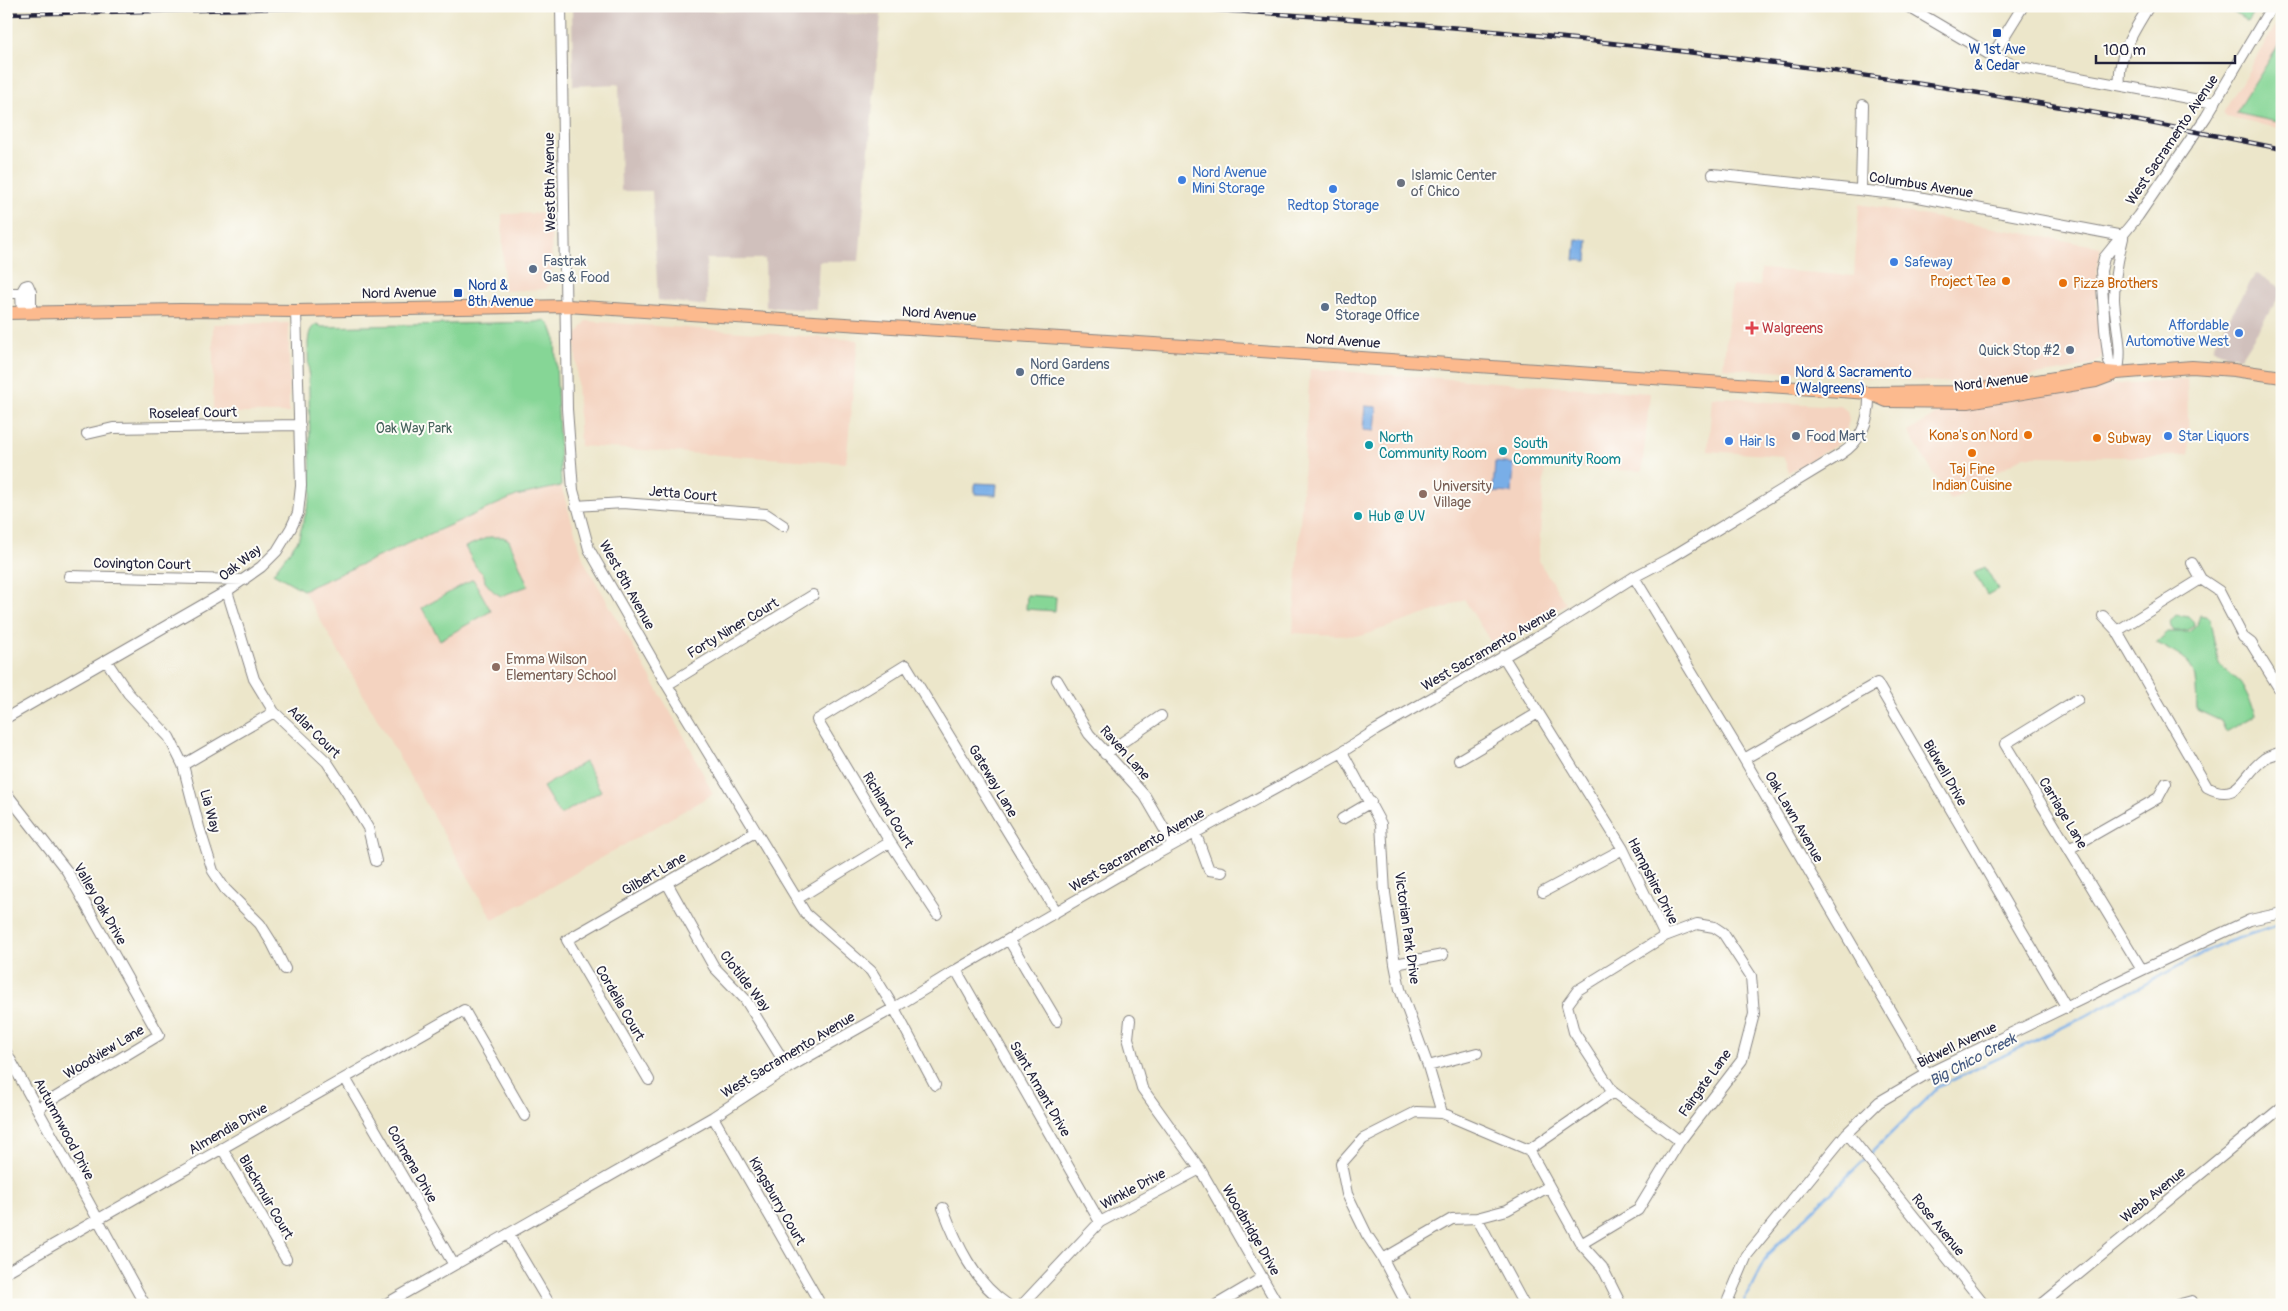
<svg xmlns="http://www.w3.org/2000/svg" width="2288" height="1311" font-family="Pangolin,sans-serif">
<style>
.built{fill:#f4d3c0}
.industrial{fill:#d0c0bc}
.green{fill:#86d696;stroke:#547c68}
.water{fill:#79aee7;stroke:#4e6891}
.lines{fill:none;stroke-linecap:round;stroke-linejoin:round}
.stream{stroke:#79aee7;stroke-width:2.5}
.minor-casing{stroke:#878482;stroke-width:12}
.major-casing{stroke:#878482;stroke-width:14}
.minor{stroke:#fff;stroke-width:10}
.major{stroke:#fcba8e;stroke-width:12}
.rail-casing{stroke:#22223b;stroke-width:4.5}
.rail{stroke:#fdfcf7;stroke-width:2.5;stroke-dasharray:8;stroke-linecap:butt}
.transit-dot{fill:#1a4fb4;stroke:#fdfcf7;stroke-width:2}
.shop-dot{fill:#3f7fe0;stroke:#fdfcf7;stroke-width:2}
.worship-dot{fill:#6b7280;stroke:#fdfcf7;stroke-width:2}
.service-dot{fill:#5c6f8a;stroke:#fdfcf7;stroke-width:2}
.food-dot{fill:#e8710a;stroke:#fdfcf7;stroke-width:2}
.health-dot{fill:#e0444e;stroke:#fdfcf7;stroke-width:2}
.culture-dot{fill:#0f9aa8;stroke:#fdfcf7;stroke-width:2}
.education-dot{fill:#8d6e63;stroke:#fdfcf7;stroke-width:2}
.labels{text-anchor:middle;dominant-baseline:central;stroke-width:4;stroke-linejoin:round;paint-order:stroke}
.transit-label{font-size:14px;fill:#164399;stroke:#fdfcf7;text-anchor:start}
.street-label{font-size:14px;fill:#22223b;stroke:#fdfcf7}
.shop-label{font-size:14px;fill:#366cbe;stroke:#fdfcf7;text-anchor:start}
.worship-label{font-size:14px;fill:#5b616d;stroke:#fdfcf7;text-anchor:start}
.service-label{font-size:14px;fill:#4e5e75;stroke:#fdfcf7;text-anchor:start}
.food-label{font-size:14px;fill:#c56008;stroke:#fdfcf7;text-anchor:end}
.health-label{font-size:14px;fill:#be3a42;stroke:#fdfcf7;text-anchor:start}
.park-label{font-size:14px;fill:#45615b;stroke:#fdfcf7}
.culture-label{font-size:14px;fill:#0d838f;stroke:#fdfcf7;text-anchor:start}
.education-label{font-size:14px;fill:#785e54;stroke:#fdfcf7;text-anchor:start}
.water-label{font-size:15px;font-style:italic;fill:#455a80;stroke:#fdfcf7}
</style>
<rect width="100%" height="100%" fill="#fdfcf7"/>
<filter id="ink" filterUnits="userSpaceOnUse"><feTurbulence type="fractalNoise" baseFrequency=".02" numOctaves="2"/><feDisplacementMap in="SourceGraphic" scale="10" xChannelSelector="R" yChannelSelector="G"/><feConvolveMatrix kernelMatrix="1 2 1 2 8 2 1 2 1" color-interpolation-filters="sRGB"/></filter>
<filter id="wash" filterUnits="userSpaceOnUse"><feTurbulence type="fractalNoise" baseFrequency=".0096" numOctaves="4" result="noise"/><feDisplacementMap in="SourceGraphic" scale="20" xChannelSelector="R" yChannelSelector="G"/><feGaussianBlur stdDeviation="1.12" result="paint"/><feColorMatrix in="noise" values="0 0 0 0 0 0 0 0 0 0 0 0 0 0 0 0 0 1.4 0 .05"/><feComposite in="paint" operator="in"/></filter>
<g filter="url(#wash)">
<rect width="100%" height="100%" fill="#ece6ca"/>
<path class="built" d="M2282 15V129L2226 117 2223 113Z
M1859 204 2101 247 2096 279V306L2103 353 2100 360 2091 365 2063 371 1982 383H1955L1723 368 1732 286H1760L1761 269 1854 276Z
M551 213 552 280 546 289 504 291 502 214Z
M586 321 858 340 846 463 580 446 575 338Z
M289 323V413H213V324Z
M1310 369 1650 393 1642 471 1545 467 1538 560 1566 604 1493 646 1464 599 1447 607 1361 636 1293 633Z
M2187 379 2189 455 2151 457 2024 456 1950 500 1908 432 1943 410 2107 385Z
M1712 397 1744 398 1750 401 1841 406 1847 411 1849 420 1846 431 1835 446 1789 472 1783 456 1708 451Z
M561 486 584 561 689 745 713 794 493 920 303 590 516 496Z"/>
<path class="industrial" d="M572 7 881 14 859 261H819L816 310 766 307 765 259H706L707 306 658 300 652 191H621L619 84 573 86Z
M2256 273 2282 289V292L2241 357 2226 355 2212 347Z"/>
<path class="green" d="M2224 6H2258L2248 22Z
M2282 40V123L2236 113Z
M545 320 551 326 555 337 561 486 516 496 303 590 273 573 298 540 311 495 308 343C309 335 309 328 317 324L322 327 536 322Z
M489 537H503L509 540 528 586 501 596 494 592 485 582 484 575 476 567 465 547Z
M1985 567 1998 589 1987 595 1974 573Z
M473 579 491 611 440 640 422 608Z
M1027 595 1056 597 1055 611 1026 609Z
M2176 615 2189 617 2195 623C2190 632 2182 631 2174 631L2171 627 2170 622Z
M2200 615 2209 617 2219 664 2240 682 2255 711 2256 715 2226 732 2221 721 2197 710C2195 664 2198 665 2156 643L2168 632H2189L2197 625Z
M585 762 601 791 560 815 543 787Z"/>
<path class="water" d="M1576 239 1588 240 1587 261 1574 260Z
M1365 406 1377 407 1375 431 1363 430Z
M1495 462 1514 464 1512 493 1493 492Z
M975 483 997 484 996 495 975 494Z"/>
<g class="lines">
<path class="stream" d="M1869 1155 1938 1087 2082 1018 2216 946 2282 923
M1745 1305V1299L1768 1254 1865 1159"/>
</g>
</g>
<g filter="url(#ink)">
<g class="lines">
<g class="minor-casing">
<path id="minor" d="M561 6 567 409 573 490 589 549 667 685 806 914 871 971 894 1008 935 1085
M1907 6 1992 56 2020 67 2215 103
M1992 56 2023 6
M2120 85C2117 55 2134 31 2149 6
M1713 174 1913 196 2123 236
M1861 189 1863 105
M6 293H21
M22 313 21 293 25 286 28 285 31 292V313
M2117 373 2109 361 2105 329 2101 271 2104 258 2138 216 2206 117 2272 6
M2117 373C2124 349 2115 324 2114 299 2114 278 2118 258 2123 238
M87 434 113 428 300 425
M576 506 623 503 766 514 784 526
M2192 563 2201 579
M69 576 244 580
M1634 577 1744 759 1927 1074
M227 591 254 679 274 712 327 762 344 788 368 828 376 861
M2103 616 2117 631 2207 787C2239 804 2242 775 2264 759 2269 755 2276 754 2282 752
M2117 631 2201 579 2219 591 2243 637 2251 643 2282 693
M1503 656 1623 849 1665 936
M107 662 128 693 169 737 183 765 199 827 213 871 225 889 260 924 272 943 285 969
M1057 680 1089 734 1145 796 1173 844
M667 685 813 595
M2078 699 2005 744 2142 970
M6 718 227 591 261 567 277 551 291 528 298 513 301 486 296 311
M1342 752 1381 824 1385 893 1395 964 1400 989 1428 1066 1442 1113
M1105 754 1161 716
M1744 759 1877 683 2067 1008
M1459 760 1538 713
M183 765 274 712
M6 793 67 871 159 1035 38 1108
M1342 819 1371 802
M1195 832 1209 870 1222 872
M2069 849 2158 798 2166 783
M667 883 714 967 745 999 788 1068
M1543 892 1623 849
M797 899 890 842
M937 914 890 842 817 720 906 665 1056 911
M1009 940 1057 1021
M1395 964 1443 955
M956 970 1100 1222
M1130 1020 1128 1038 1142 1088 1200 1169 1278 1305
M6 1052 145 1305
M1428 1066 1477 1053
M345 1078 454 1265
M649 1080 567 940 755 832
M713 1117 818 1300
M1847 1133 1985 1305
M222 1148 286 1259
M1529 1150 1613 1092
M943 1208C957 1245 974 1282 1008 1305
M1477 1218 1524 1305
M508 1234 550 1305
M1581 1244 1638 1210 1680 1141 1742 1060 1754 1014 1751 976 1723 933 1714 927 1697 924 1665 936 1578 990 1567 1005 1574 1032 1613 1092 1680 1141
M1383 1259 1452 1219 1477 1218 1507 1210 1548 1187
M6 1272 464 1010 525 1116
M384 1305 713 1117 788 1068 894 1008 956 970 1142 862 1342 752 1376 730 1555 627 1634 577 1670 558 1841 454C1863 440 1870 418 1869 393
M1022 1305 1100 1222 1200 1169
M1216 1305 1262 1278
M1407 1305 1383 1259 1367 1235 1347 1194 1341 1164 1363 1139 1416 1112 1442 1113 1529 1150 1581 1244 1602 1267 1621 1305
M1728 1305V1300L1747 1255 1847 1133 1879 1102 1927 1074 2142 970 2250 920 2282 913
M2041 1305 2282 1107
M2177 1305 2192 1301"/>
</g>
<g class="major-casing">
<path id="major" d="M6 313 180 310 296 311 567 306 1232 349 1869 393 1954 392 2007 386 2096 371 2117 373 2192 367 2234 370 2282 377
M1871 394 1887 401 1968 402 2096 381 2112 375"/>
</g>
<use href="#minor" class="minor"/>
<use href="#major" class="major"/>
<g class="rail-casing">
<path id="rail" d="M1138 6C1522 24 1905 71 2282 149
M6 14 402 6"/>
</g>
<use href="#rail" class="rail"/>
</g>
</g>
<g class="transit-dot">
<rect x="1992" y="28" width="10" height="10" rx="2.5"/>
<rect x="453" y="288" width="10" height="10" rx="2.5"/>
<rect x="1780" y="375" width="10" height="10" rx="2.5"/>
</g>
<g class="shop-dot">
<circle cx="1182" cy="180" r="5"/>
<circle cx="1333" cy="189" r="5"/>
<circle cx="1894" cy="262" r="5"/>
<circle cx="2239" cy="333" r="5"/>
<circle cx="2168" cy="436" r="5"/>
<circle cx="1729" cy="441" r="5"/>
</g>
<circle class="worship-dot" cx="1401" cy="183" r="5"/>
<g class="service-dot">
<circle cx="533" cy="269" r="5"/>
<circle cx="1325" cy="307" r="5"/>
<circle cx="2070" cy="350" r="5"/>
<circle cx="1020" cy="372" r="5"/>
<circle cx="1796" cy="436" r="5"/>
</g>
<g class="food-dot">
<circle cx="2006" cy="281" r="5"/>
<circle cx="2063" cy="283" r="5"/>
<circle cx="2028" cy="435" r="5"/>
<circle cx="2097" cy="438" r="5"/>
<circle cx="1972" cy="453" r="5"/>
</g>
<path class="health-dot" d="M1749.5 320.5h5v5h5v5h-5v5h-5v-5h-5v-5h5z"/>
<g class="culture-dot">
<circle cx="1369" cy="445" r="5"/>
<circle cx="1503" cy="451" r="5"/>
<circle cx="1358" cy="516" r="5"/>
</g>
<g class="education-dot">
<circle cx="1423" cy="494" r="5"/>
<circle cx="496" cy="667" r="5"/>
</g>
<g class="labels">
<g class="transit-label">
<text x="1997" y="49" text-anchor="middle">W 1st Ave<tspan x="1997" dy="16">&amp; Cedar</tspan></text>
<text x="468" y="285">Nord &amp;<tspan x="468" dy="16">8th Avenue</tspan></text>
<text x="1795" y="372">Nord &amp; Sacramento<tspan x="1795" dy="16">(Walgreens)</tspan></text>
</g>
<g class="street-label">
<text transform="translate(2172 140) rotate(-56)">West Sacramento Avenue</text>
<text transform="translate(550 182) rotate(-91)">West 8th Avenue</text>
<text transform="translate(1921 185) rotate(9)">Columbus Avenue</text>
<text transform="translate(399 293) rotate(-1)">Nord Avenue</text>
<text transform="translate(939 314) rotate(4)">Nord Avenue</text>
<text transform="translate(1343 341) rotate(4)">Nord Avenue</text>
<text transform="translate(1991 382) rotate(-7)">Nord Avenue</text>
<text transform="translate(193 413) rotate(-1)">Roseleaf Court</text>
<text transform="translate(683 494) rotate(5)">Jetta Court</text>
<text transform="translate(240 563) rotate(-38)">Oak Way</text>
<text transform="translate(142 564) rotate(1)">Covington Court</text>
<text transform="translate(627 585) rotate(61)">West 8th Avenue</text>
<text transform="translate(733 628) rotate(-31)">Forty Niner Court</text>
<text transform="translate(1489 649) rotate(-30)">West Sacramento Avenue</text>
<text transform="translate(314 732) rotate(45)">Adlar Court</text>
<text transform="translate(1125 753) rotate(48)">Raven Lane</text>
<text transform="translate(1945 773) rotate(60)">Bidwell Drive</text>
<text transform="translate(993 781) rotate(59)">Gateway Lane</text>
<text transform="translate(888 810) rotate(59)">Richland Court</text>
<text transform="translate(210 811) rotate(75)">Lia Way</text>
<text transform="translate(2063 813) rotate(59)">Carriage Lane</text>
<text transform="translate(1794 817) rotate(60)">Oak Lawn Avenue</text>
<text transform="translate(1137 850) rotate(-30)">West Sacramento Avenue</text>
<text transform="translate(654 874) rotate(-30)">Gilbert Lane</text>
<text transform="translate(1653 881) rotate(63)">Hampshire Drive</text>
<text transform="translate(100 904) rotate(60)">Valley Oak Drive</text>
<text transform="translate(1407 928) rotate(82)">Victorian Park Drive</text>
<text transform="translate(745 981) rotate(52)">Clotilde Way</text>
<text transform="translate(620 1003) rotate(60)">Cordelia Court</text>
<text transform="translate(1957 1045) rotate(-26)">Bidwell Avenue</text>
<text transform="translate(104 1052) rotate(-31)">Woodview Lane</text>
<text transform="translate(788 1055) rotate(-31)">West Sacramento Avenue</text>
<text transform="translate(1705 1083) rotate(-54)">Fairgate Lane</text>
<text transform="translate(1040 1089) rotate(60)">Saint Amant Drive</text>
<text transform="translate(64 1129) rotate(62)">Autumnwood Drive</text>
<text transform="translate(228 1129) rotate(-30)">Almendia Drive</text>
<text transform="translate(412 1164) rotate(60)">Colmena Drive</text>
<text transform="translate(1133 1189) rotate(-28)">Winkle Drive</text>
<text transform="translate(2153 1195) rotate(-39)">Webb Avenue</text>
<text transform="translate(266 1197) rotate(60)">Blackmuir Court</text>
<text transform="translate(777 1201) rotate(60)">Kingsburry Court</text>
<text transform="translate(1938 1225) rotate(51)">Rose Avenue</text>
<text transform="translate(1251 1230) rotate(60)">Woodbridge Drive</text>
</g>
<g class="shop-label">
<text x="1192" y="172">Nord Avenue<tspan x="1192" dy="16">Mini Storage</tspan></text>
<text x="1333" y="205" text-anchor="middle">Redtop Storage</text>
<text x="1904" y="262">Safeway</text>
<text x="2229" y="325" text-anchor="end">Affordable<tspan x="2229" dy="16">Automotive West</tspan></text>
<text x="2178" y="436">Star Liquors</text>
<text x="1739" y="441">Hair Is</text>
</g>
<g class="worship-label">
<text x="1411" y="175">Islamic Center<tspan x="1411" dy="16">of Chico</tspan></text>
</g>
<g class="service-label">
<text x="543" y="261">Fastrak<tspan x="543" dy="16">Gas &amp; Food</tspan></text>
<text x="1335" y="299">Redtop<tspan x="1335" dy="16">Storage Office</tspan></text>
<text x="2060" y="350" text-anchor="end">Quick Stop #2</text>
<text x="1030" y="364">Nord Gardens<tspan x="1030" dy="16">Office</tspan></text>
<text x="1806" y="436">Food Mart</text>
</g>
<g class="food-label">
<text x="1996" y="281">Project Tea</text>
<text x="2073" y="283" text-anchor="start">Pizza Brothers</text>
<text x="2018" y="435">Kona's on Nord</text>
<text x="2107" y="438" text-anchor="start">Subway</text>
<text x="1972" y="469" text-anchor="middle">Taj Fine<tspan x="1972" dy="16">Indian Cuisine</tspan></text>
</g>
<g class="health-label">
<text x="1762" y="328">Walgreens</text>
</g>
<g class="park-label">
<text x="414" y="428">Oak Way Park</text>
</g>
<g class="culture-label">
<text x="1379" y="437">North<tspan x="1379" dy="16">Community Room</tspan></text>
<text x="1513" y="443">South<tspan x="1513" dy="16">Community Room</tspan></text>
<text x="1368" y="516">Hub @ UV</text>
</g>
<g class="education-label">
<text x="1433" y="486">University<tspan x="1433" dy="16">Village</tspan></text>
<text x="506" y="659">Emma Wilson<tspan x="506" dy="16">Elementary School</tspan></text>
</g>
<g class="water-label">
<text transform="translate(1973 1060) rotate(-28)">Big Chico Creek</text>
</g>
</g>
<rect width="2288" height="1311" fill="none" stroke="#fdfcf7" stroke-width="25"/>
<path d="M2096 55v8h139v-8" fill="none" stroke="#22223b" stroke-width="2.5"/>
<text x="2103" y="55" font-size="15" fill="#22223b" stroke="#fdfcf7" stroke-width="4" paint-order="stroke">100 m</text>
</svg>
